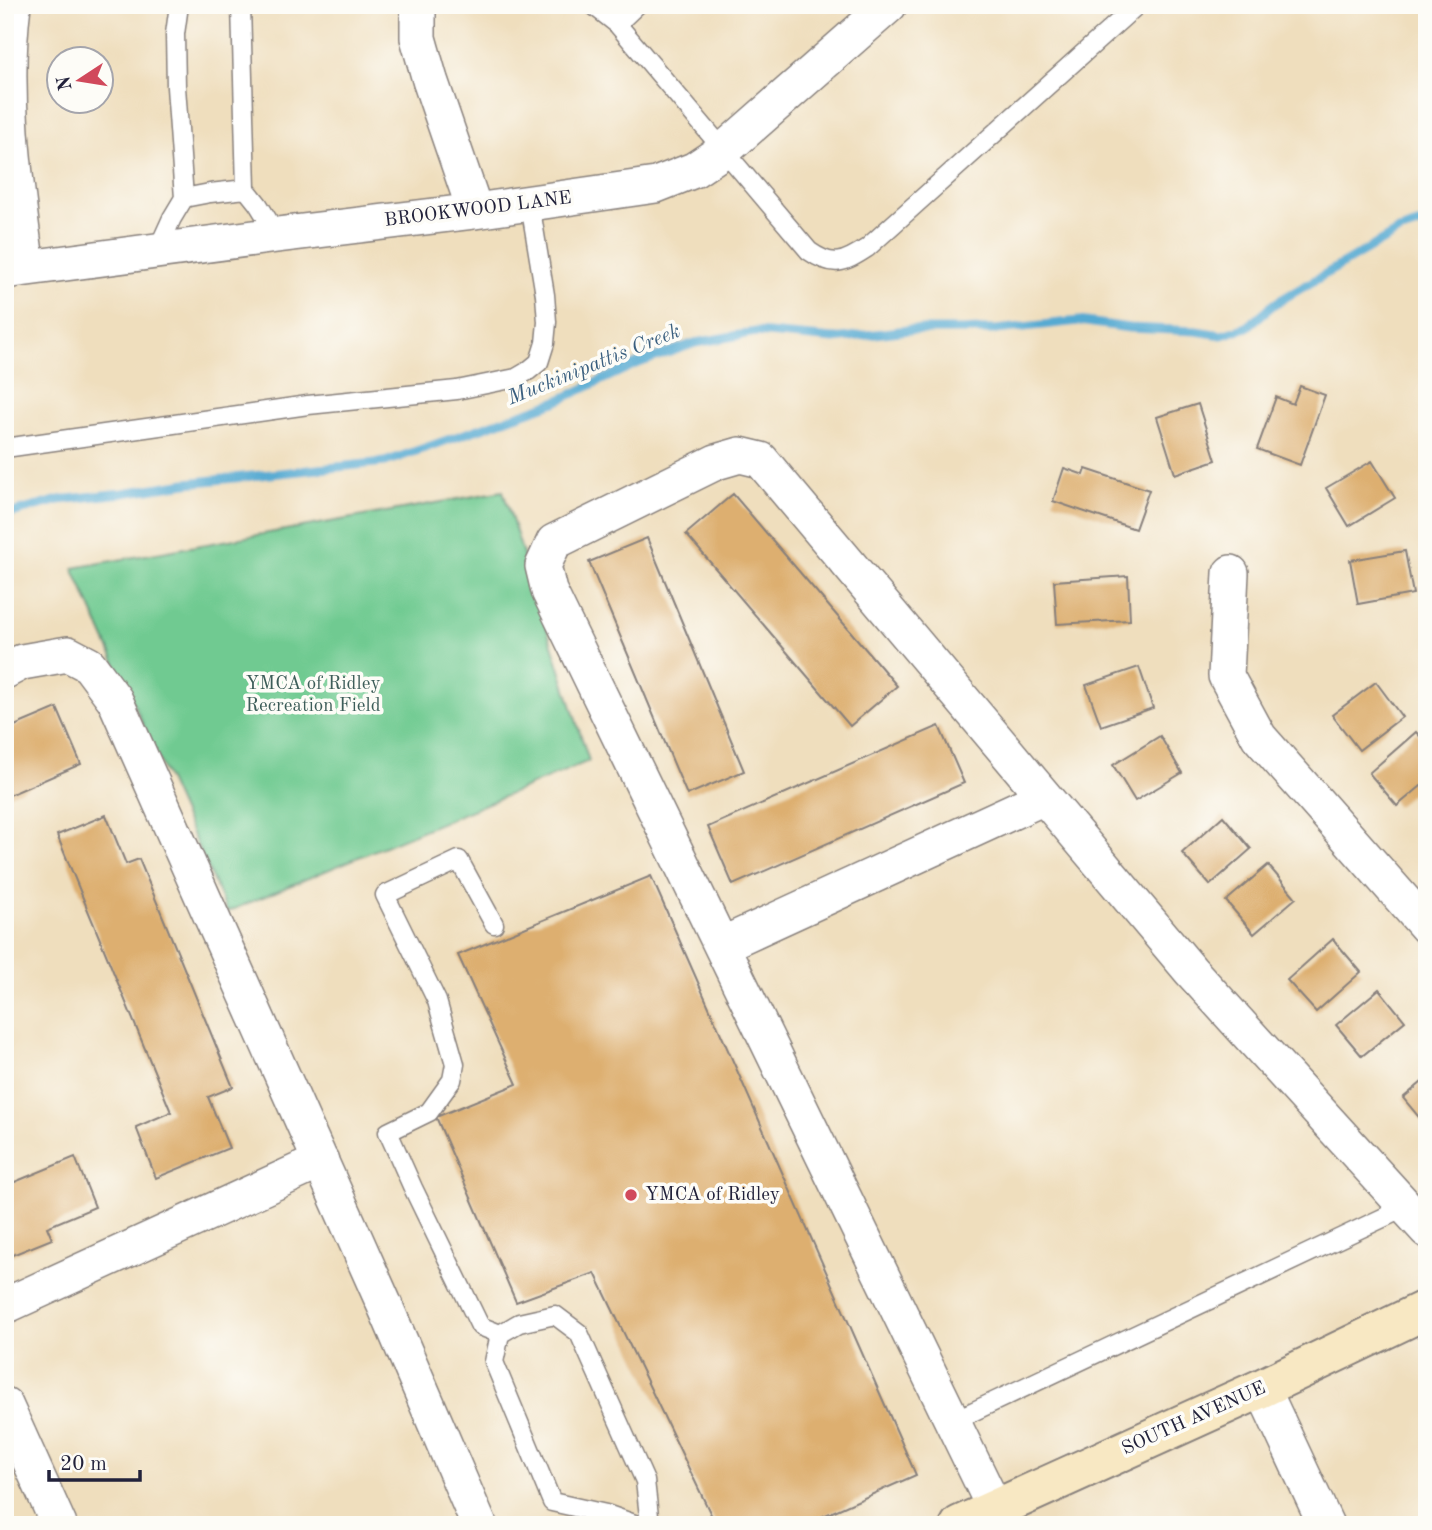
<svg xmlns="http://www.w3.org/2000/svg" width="1432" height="1530" font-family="'Old Standard TT',serif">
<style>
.green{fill:#70ca91;stroke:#497666;stroke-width:2}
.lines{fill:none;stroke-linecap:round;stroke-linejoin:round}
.stream{stroke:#57aad2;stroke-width:9}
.building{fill:#ddaf70}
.lane-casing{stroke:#88807c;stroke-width:21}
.street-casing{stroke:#88807c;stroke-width:38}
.secondary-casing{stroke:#88807c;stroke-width:42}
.lane{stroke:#fff;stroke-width:18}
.street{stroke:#fff;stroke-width:35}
.secondary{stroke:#f8e8c3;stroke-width:38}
.poi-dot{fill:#d1495b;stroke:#fdfcf7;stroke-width:2.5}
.labels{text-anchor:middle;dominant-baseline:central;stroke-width:7;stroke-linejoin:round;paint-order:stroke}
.street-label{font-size:19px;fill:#22223b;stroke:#fdfcf7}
.park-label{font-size:19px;fill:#3d5d59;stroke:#fdfcf7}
.poi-label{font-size:19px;fill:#22223b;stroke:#fdfcf7;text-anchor:start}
.water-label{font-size:21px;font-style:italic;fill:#3a5f7f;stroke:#fdfcf7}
</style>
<rect width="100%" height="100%" fill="#fdfcf7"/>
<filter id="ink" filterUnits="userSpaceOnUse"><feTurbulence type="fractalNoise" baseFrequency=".0143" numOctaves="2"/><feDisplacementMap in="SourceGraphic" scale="14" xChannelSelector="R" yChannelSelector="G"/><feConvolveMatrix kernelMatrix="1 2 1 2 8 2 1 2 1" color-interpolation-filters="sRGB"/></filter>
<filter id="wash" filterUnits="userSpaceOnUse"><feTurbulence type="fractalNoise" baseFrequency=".00686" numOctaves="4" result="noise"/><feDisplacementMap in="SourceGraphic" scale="28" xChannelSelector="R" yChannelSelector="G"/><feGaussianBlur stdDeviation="1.57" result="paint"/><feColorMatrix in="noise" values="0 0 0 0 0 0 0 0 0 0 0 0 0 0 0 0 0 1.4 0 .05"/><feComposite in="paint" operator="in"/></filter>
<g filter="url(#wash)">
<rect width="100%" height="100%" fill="#efdebd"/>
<path class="green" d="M503 491 589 761 227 912 73 568Z"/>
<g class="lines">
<path class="stream" d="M5 515 59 500 123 493 186 483 385 462 555 402 636 364 695 343 756 332 834 339 908 330H996L1079 321 1129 328 1196 331 1222 335 1247 327 1274 304 1399 231 1427 222"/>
</g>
<g id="blocks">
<path class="building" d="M1300 386 1325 395 1300 465 1257 449 1276 397 1293 404Z
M1198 404 1216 460 1175 474 1157 417Z
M1372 461 1395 498 1349 526 1326 488Z
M1064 468 1084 475 1086 469 1149 490 1135 529 1053 501Z
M733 494 897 686 850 726 686 534Z
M647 538 744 771 687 795 589 562Z
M1405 551 1413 594 1358 604 1350 560Z
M1128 576 1130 620 1057 624 1054 581Z
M1139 667 1153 708 1101 726 1086 685Z
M1376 682 1402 717 1359 750 1332 715Z
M57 708 81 764 5 797V730Z
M939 726 964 783 733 885 708 827Z
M1416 732 1427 744V781L1397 806 1369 773Z
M1160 736 1182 773 1135 801 1113 765Z
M106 815 126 864 139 859 233 1087 208 1097 229 1148 156 1178 136 1127 171 1112 57 835Z
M1223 816 1251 849 1210 885 1182 853Z
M1268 865 1296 898 1254 934 1226 901Z
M651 876 916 1475 803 1525H716L595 1273 516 1302 436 1117 517 1084 458 955Z
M1333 939 1361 972 1316 1012 1287 980Z
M1379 989 1405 1021 1362 1056 1336 1025Z
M1427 1078V1127L1403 1098Z
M75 1157 95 1207 47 1227 52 1239 5 1258V1186Z"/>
</g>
</g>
<g filter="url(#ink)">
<use href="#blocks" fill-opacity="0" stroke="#88807c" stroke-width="2"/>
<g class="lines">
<g class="lane-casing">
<path id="lane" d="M241 5 246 189 258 204 277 235
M593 5 617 24 809 251C833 268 844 263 867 248L1137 5
M617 24 637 5
M184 198 210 193 246 189
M157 251 172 218 184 198 176 87 175 34 179 5
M5 448 308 405 457 390 516 378 528 371 539 362 545 343 547 322 545 295 530 204
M494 924 459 860 385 895 437 1001 455 1064 452 1080 429 1112 388 1132 413 1188 480 1326 500 1334
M953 1421 1406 1207
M637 1525 606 1514 552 1502 494 1362 500 1334 519 1323 555 1315 579 1333 645 1481 650 1525"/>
</g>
<g class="street-casing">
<path id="street" d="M13 5C2 93 15 181 27 268
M418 5V38L430 80 475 211
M5 271 277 235 475 211 656 185 694 170 724 150 889 5
M1231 573 1226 676 1259 737 1427 927
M5 671 22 662 68 654 89 665 115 700 385 1306 479 1525
M722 945 1044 797
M5 1306 321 1161
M1262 1388 1326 1525
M5 1405 59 1525
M995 1509 549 591 543 566 554 542 716 462 740 455 761 460 1191 971 1427 1230"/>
</g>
<g class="secondary-casing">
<path id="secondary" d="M960 1525 1262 1388 1427 1309"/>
</g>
<use href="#lane" class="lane"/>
<use href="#street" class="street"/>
<use href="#secondary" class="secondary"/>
</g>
</g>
<circle class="poi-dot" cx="631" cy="1195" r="7"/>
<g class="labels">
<g class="street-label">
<text transform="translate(478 210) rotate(-7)">BROOKWOOD LANE</text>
<text transform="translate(1194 1419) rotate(-24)">SOUTH AVENUE</text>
</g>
<g class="park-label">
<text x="313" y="684">YMCA of Ridley<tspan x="313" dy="22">Recreation Field</tspan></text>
</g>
<g class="poi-label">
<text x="645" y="1195">YMCA of Ridley</text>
</g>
<g class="water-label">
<text transform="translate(594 365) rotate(-22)">Muckinipattis Creek</text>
</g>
</g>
<rect width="1432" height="1530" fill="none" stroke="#fdfcf7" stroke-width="28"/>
<g transform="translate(80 80) rotate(258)"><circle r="33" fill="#fdfcf7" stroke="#a5a5ac" stroke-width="2"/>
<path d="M0-5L12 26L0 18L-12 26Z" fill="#d1495b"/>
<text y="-10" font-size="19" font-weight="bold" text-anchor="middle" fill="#22223b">N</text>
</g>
<path d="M49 1470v10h91v-10" fill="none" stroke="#22223b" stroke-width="3.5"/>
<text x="60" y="1470" font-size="21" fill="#22223b" stroke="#fdfcf7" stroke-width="5" paint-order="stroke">20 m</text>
</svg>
